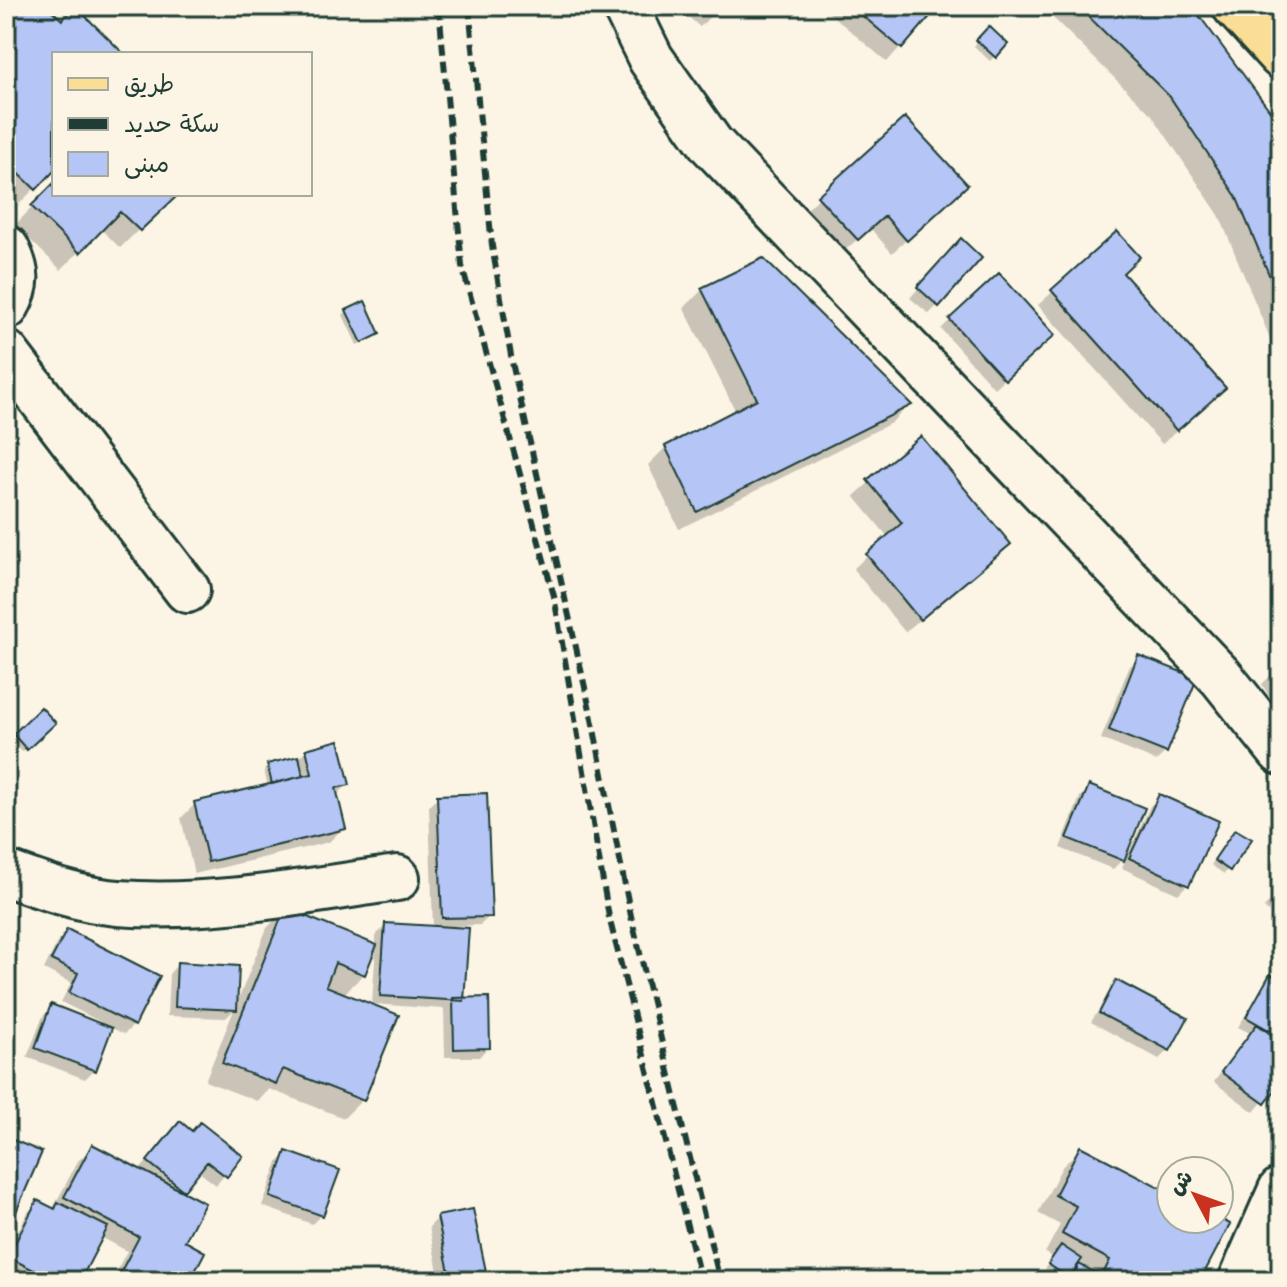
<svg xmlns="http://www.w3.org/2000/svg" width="1287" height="1287" font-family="'Playpen Sans','Playpen Sans Arabic',sans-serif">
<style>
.shadow{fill:#0003}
.building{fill:#b5c5f5;stroke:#1f3d34;stroke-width:2}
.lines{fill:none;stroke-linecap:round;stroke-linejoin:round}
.minor-casing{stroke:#1f3d34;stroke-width:50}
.major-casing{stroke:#1f3d34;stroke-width:50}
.minor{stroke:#fcf5e5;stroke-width:44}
.major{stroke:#fbde96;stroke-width:44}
.rail{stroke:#1f3d34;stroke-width:6;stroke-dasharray:12 6;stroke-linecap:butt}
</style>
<rect width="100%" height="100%" fill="#fcf5e5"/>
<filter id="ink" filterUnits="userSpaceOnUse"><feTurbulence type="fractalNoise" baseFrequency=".0125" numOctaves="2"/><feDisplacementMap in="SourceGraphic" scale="16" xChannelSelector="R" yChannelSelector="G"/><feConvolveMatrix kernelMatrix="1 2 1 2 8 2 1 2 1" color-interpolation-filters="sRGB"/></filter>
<g filter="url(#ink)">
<path class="shadow" d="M6 6H44L61 23 121 54H54V169L17 206 6 196Z
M676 6H720L700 27Z
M821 6H936L887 62Z
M1041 6H1190L1281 137V365L1219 215 1152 115Z
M989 29 1006 44 990 61 974 46Z
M54 185V194H175L120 248 101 229 61 270 15 225Z
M819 198 951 199 892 253 870 228 843 252 805 211Z
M1117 234 1121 274 1209 402 1162 444 1038 305Z
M952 250 938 305 929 314 910 298Z
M702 290 909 405 891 423 679 529 648 465 666 447 736 412 684 308Z
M347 311 378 334 357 345 343 315Z
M950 320 1043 344 994 388 941 329Z
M920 438 994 558 905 632 853 569 888 537 854 496Z
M1139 658 1166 752 1156 761 1101 739 1129 667Z
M1281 666V717L1262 684Z
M41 710 53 723 22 752 10 739Z
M307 750 348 784 336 796 343 828 329 842 194 874 181 818 195 804 268 787 264 770 268 766 299 758Z
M1090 788 1130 850 1150 806 1160 797 1187 885 1178 894 1122 868 1127 855 1113 869 1060 848 1080 797Z
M438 797 490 916 480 925 452 926V929L463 1000 488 1047 479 1057H445L444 1009 372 1004 376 947 364 974 343 995 362 1100 344 1118 269 1089 257 1101 205 1081 234 1010 226 1018 167 1016 169 974 178 964 236 1005 267 928 285 910 376 947V935L386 925 433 928 429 806Z
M1232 835 1249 840 1224 874 1211 865Z
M1281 889V923L1264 908Z
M67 932 134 1025 124 1034 110 1027 94 1070 85 1079 27 1057 43 1016 52 1007 100 1025 101 1022 61 1002 71 983 44 969 58 941Z
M1271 976 1281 982V1079L1254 1112 1214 1082 1250 1033 1238 1027Z
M1117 982 1168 1050 1159 1059 1091 1022Z
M171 1133H191L241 1156 216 1185 198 1171 180 1193 188 1281H111L127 1251 101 1237 78 1281H28L6 1270V1255L28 1212 38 1203 52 1210 78 1161 92 1147 139 1171Z
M1080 1149 1171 1196V1219L1198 1281H1063L1045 1269 1053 1257 1045 1253 1060 1225 1038 1213 1062 1167Z
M287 1153 321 1215 312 1224 262 1206 278 1162Z
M438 1218 486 1281H440L429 1227Z"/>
<path class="building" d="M6 6H47L62 20 75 6 124 54H54V171L36 190 6 161Z
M851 6H939L902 49Z
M1078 6H1192L1271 112 1281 132V303L1236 196 1170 97Z
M989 26 1008 44 996 58 976 40Z
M905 117 968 185 907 241 885 216 858 240 817 196Z
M54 183V194H179L140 231 120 212 80 253 31 206Z
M1117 231 1140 257 1123 273 1226 388 1177 431 1051 290Z
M961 238 982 258 939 307 917 287Z
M763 258 912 405 697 512 665 446 757 399 701 288Z
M999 273 1055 335 1005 380 949 319Z
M365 301 380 334 362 343 346 310Z
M921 436 1011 544 920 620 866 554 902 523 867 480Z
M1138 655 1197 678 1167 753 1109 730Z
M41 707 56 723 27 750 13 734Z
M339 740 350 785 336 788 346 829 208 862 194 802 312 774 306 749Z
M299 756 303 776 272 784 267 764Z
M1089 785 1145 808 1124 861 1067 838Z
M487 793 492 917 442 918 437 795Z
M1159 794 1219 821 1189 886 1129 858Z
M1235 829 1252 839 1230 871 1214 860Z
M285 908 377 945 365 975 335 963 326 986 399 1015 364 1101 283 1069 276 1084 222 1063Z
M385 923 469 928 464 1001 380 996Z
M67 929 160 976 135 1026 69 993 78 973 51 960Z
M177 962 239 966 237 1010 175 1007Z
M1270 974 1281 980V1037L1246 1017Z
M1116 980 1188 1018 1170 1051 1099 1013Z
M489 997 490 1048 454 1049 453 998Z
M51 1004 112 1028 96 1071 35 1048Z
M1257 1024 1281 1042V1082L1265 1104 1221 1072Z
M180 1121 192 1131 200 1122 243 1156 227 1177 207 1162 184 1191 147 1161Z
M6 1137 42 1152 6 1235Z
M92 1144 205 1203 185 1241 205 1252 190 1281H116L139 1237 64 1197Z
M1080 1146 1171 1193V1219L1219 1218 1230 1224 1200 1281H1071L1079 1264 1102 1276 1110 1260 1062 1234 1076 1206 1055 1195Z
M286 1151 340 1170 323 1216 270 1197Z
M37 1200 55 1209 58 1202 108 1227 80 1281H55L8 1257Z
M473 1209 488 1281H451L437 1216Z
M1061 1245 1082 1259 1069 1278 1048 1264Z"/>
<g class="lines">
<g class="minor-casing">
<path id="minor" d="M625 6 651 59 711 144 1221 677 1281 752
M6 248C18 271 19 285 6 307
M6 353 187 590
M6 873C41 886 80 900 118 903 211 910 305 891 397 878
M1241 1281 1281 1190"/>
</g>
<g class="major-casing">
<path id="major" d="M1235 6 1281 56"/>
</g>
<use href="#minor" class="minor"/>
<use href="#major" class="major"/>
<path class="rail" d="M439 6 462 266 554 596 609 917 701 1281
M469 6 492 246 513 367 591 714 631 916 720 1281"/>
</g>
</g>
<rect width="1287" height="1287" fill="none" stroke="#fcf5e5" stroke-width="32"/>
<rect x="16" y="16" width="1255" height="1255" fill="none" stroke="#1f3d34" stroke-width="3" filter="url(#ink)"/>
<rect x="52" y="52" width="260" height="144" fill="#fcf5e5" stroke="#a4ab9e" stroke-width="2"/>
<rect x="68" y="78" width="40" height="12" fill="#fbde96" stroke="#a4ab9e" stroke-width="2"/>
<text x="124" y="92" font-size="24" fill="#1f3d34">طريق</text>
<rect x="68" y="118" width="40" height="12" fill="#1f3d34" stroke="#a4ab9e" stroke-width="2"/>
<text x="124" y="132" font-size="24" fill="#1f3d34">سكة حديد</text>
<rect x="68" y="152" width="40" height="24" fill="#b5c5f5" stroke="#a4ab9e" stroke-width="2"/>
<text x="124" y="172" font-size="24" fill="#1f3d34">مبنى</text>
<g transform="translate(1195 1195) rotate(311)"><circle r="38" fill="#fcf5e5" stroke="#a4ab9e" stroke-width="2"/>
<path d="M0-6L14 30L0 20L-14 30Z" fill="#c8321e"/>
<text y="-12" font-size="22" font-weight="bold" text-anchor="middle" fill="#1f3d34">ش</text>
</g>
</svg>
